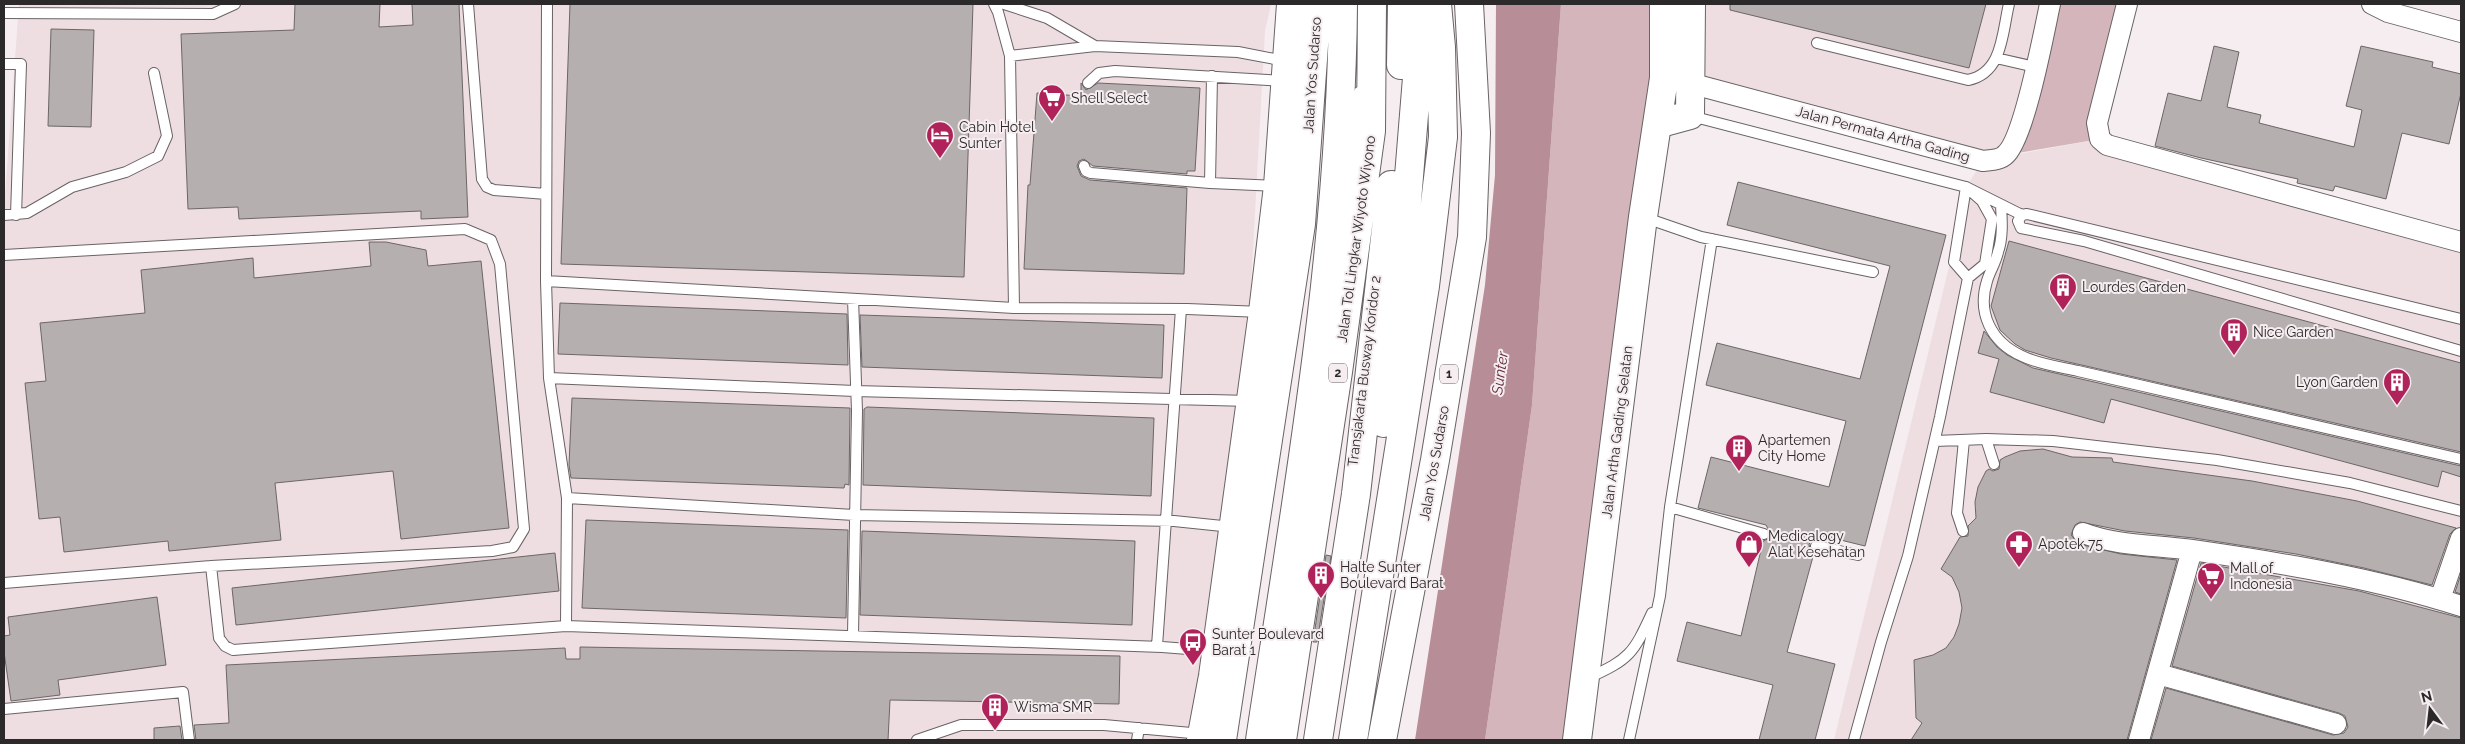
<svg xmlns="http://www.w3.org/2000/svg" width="2465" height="744" font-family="Raleway,sans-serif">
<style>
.built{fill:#eedee1}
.green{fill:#d4b5bc}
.water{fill:#b78d97}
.building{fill:#b6afb0;stroke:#6d6667}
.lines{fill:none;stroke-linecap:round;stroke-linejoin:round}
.lane-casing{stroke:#696364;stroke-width:12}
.street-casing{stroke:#696364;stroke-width:22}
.secondary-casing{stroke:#696364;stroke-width:30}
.highway-casing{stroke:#696364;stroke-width:30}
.lane{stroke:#fff;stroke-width:10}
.street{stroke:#fff;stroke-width:20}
.secondary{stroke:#fff;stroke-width:28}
.highway{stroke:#fff;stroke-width:28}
.labels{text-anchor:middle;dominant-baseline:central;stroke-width:4;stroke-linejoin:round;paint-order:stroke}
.shield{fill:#f5edef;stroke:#686465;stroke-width:1}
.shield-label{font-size:12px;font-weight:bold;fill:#2c292a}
.street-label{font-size:14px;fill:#2c292a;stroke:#f5edef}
.poi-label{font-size:14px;fill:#2c292a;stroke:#f5edef;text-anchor:start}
.water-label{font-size:15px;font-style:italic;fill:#642c3d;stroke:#f5edef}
</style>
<rect width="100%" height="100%" fill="#f5edef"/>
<path class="built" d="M19 4H1271L1265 31 1249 322 1193 723 1188 740H4V209Z
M1690 4H2048L2003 157 2100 139 2461 242V740H1834L1965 201 1966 187 1983 161 1691 82Z"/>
<path class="green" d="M1561 4H1664L1575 740H1485L1532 405Z
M2049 4H2127L2100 139 2006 155Z"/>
<path class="water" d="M1496 4H1561L1532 405 1485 740H1415L1485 285 1495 175Z"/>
<path class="building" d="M295 4H380L379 27 413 25 412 4H459L468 217 421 219V211L239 219 238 207 188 209 181 34 294 30Z
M570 4H973L964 277 561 264Z
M1730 4H1986L1969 68 1730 10Z
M51 29 94 30 91 127 48 126Z
M2214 46 2239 52 2227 107 2261 115 2259 123 2354 147 2362 110 2346 106 2361 46 2433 62 2432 67 2461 74V93L2449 144 2402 133 2386 199 2335 186 2333 191 2297 183 2298 179 2201 158 2155 146 2168 93 2201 101Z
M1081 83 1086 90 1098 83 1200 88 1195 171H1187V174L1093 166 1084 159 1079 161 1077 166 1081 176 1090 180 1187 188 1184 274 1024 269 1028 185H1030L1037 93 1081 96Z
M1738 182 1946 235 1865 546 1820 535 1818 539 1813 540 1809 544 1810 549 1814 553 1787 652 1835 664 1815 740H1759L1773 685 1677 661 1687 622 1741 636 1763 541 1768 539 1771 535 1766 525 1698 508 1711 457 1829 487 1846 421 1706 385 1717 343 1860 379 1890 266 1727 225Z
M2009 241 2461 363V452L2051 358 2025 350 2015 344 2000 330 1991 306Z
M369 242H386L426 250 428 266 481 261 509 528 401 539 393 471 275 483 281 540 169 551 168 541 64 552 60 517 39 519 25 383 46 381 40 323 145 313 141 270 253 258 254 278 371 266Z
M560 303 847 314 848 365 558 354Z
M860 315 1164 325 1162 378 862 367Z
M1984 331 1997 347 2007 355 2033 368 2461 466V477L2442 471 2438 487 2111 399 2104 423 1990 392 1999 359 1978 353Z
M572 398 850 408 849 485 845 484 844 488 571 478 569 465Z
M867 407 1154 418 1151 496 863 485 864 409Z
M2043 449 2072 457 2112 458 2113 462 2252 481 2357 501 2456 528 2450 534 2432 585 2364 568 2296 554 2194 538 2125 531 2080 522 2075 525 2071 535 2079 544 2121 554 2177 560 2127 740H1911L1922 723 1916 718 1914 660 1933 655 1946 648 1954 637 1959 624 1962 608 1959 592 1952 577 1941 569 1960 537 1968 536V526L1976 518 1975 502 1978 487 1986 471 1989 469 1993 471 1999 469 2000 460 2005 457 2020 451Z
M586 520 848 530 846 618 582 608Z
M862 531 1135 541 1132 625 860 615Z
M555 553 559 591 236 625 232 588Z
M1326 555 1331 556 1317 642H1313Z
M2201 563 2359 591 2461 618V740H2151L2166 688 2333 735 2344 733 2348 727 2345 716 2339 713 2172 666Z
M2461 574V594L2455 592Z
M157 597 166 665 58 680 60 695 11 701 4 652V636L10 635 8 617Z
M580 647 1120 656 1119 704 890 700 888 740H196L194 725 229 723 226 665 565 648 566 659H580Z
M180 726 182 740H154V728Z"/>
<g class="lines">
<g class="lane-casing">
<path id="lane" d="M468 4 482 179 487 187 494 190 546 194
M547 4 546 281 1014 308 1187 309 1262 312
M994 4 998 12 1010 56
M1004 4 1047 18 1095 46
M4 13 213 14 235 4
M1817 43 1968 80C2003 73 2002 33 2009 4
M1996 58 2035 67
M4 64H21L16 215
M1088 83 1099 73 1115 71 1284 81
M1691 116 1966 187 2022 215
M1084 166 1086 171 1091 173 1210 183 1277 186
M1210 183 1212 76
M1966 187 1954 262 1968 278
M2001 206C2002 221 2003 238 1998 252 1996 262 1990 271 1987 281 1977 313 1991 342 2022 356 2038 364 2060 367 2078 371L2461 459
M4 215 27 213 72 187 126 172 158 156 167 136 154 73
M1643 217 1701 237 1873 272
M1345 222 1359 92
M4 255 465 229 491 240 500 264 524 529 513 547 492 551 211 566 4 583
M546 281 549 378 567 498 566 626
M1014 308 1010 56 1095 46 1238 52 1285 61
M2461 319 2027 214 2022 215 2018 221 2021 228 2084 241 2461 351
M549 378 855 391 1250 401
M1986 439 1994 464
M1935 441 1986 439 2053 441 2217 460 2350 483 2461 511
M567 498 854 515 1174 521 1232 527
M1670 507 1764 534
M1963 531 1957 513 1964 440
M1816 546 1858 555
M211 566 219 638 225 646 233 650 566 626 1162 647 1214 651
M853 635 857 411 853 299
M1157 646 1181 309
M1588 678C1630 659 1633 654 1652 613
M4 709 183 692 189 740
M917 740 961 725H1104L1202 734
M1137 740 1139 728
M1629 740 1660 596 1670 507 1712 239
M1854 740 1881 642 1908 556 1940 417 1968 278 1985 264 1992 219 1982 201 1966 187"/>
</g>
<g class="street-casing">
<path id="street" d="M2127 4 2097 123 2100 139 2107 145 2461 242
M2372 4 2388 12 2461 32
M1678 80 1983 161C1990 160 2000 160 2005 155 2024 140 2044 32 2050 4
M2083 533C2117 546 2157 545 2192 550 2282 563 2374 578 2461 606
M2440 599 2461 538
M2158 674 2336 724
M2139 740 2192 550"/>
</g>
<g class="secondary-casing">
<path id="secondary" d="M1657 124 1690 115 1691 4
M1577 740 1643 217 1664 78V4"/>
</g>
<g class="highway-casing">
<path id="highway" d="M1401 65 1402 4
M1384 423 1397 324 1423 4
M1201 740 1213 676 1263 312 1278 186 1291 4
M1222 740 1301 224 1317 4
M1260 740C1297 496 1341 251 1343 4
M1282 740 1338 372 1371 131 1372 4
M1318 740 1356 494 1391 185
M1353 740 1425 286 1443 137 1441 47 1437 4
M1382 740 1435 460 1472 237 1476 133 1469 4"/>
</g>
<use href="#lane" class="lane"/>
<use href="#street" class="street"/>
<use href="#secondary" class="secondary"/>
<use href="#highway" class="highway"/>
</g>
<defs>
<g id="supermarket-pin" transform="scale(1.4375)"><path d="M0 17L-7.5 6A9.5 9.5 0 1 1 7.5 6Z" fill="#b0225a" stroke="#f5edef"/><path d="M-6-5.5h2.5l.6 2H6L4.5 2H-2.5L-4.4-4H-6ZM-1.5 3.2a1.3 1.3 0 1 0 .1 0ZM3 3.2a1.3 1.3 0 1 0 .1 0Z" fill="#fff"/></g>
<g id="hotel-pin" transform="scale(1.4375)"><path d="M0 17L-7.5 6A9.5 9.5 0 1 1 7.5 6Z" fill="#b0225a" stroke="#f5edef"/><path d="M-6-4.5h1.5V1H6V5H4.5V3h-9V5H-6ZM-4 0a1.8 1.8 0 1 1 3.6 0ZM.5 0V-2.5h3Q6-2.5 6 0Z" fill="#fff"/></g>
<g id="building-pin" transform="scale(1.4375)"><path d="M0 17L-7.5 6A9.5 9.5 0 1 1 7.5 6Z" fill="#b0225a" stroke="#f5edef"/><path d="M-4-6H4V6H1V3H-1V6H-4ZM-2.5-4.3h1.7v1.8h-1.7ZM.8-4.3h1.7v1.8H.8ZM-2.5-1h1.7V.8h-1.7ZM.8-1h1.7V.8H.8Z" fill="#fff"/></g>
<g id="shop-pin" transform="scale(1.4375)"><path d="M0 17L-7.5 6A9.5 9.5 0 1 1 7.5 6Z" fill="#b0225a" stroke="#f5edef"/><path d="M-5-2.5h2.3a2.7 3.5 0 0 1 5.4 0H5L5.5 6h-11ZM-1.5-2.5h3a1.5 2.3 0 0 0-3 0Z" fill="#fff"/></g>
<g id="pharmacy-pin" transform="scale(1.4375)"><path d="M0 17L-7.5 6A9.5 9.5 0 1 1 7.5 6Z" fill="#b0225a" stroke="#f5edef"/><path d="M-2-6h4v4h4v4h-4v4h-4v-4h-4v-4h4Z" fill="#fff"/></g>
<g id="bus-pin" transform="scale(1.4375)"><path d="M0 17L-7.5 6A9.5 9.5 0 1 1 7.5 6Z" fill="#b0225a" stroke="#f5edef"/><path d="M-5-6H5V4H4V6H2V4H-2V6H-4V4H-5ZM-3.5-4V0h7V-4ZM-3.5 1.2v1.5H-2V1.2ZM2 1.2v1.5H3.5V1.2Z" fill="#fff"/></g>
</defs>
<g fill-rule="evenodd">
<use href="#supermarket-pin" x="1052" y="98"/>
<use href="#hotel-pin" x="940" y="135"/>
<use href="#building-pin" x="2063" y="287"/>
<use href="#building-pin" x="2234" y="332"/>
<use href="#building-pin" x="2397" y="382"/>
<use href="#building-pin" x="1739" y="448"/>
<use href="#shop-pin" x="1749" y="544"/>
<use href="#pharmacy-pin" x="2019" y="544"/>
<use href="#building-pin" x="1321" y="575"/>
<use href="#supermarket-pin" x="2211" y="576"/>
<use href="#bus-pin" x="1193" y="642"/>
<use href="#building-pin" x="995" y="707"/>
</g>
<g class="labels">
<g class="shield">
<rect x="1329" y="363.5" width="18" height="19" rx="4"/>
<rect x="1440" y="364.5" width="18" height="19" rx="4"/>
</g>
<g class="shield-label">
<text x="1338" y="373">2</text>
<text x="1449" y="374">1</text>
</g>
<g class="street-label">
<text transform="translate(1312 75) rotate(-86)">Jalan Yos Sudarso</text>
<text transform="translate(1883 134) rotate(15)">Jalan Permata Artha Gading</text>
<text transform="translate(1356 239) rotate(-82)">Jalan Tol Lingkar Wiyoto Wiyono</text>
<text transform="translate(1364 371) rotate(-83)">Transjakarta Busway Koridor 2</text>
<text transform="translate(1617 432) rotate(-83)">Jalan Artha Gading Selatan</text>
<text transform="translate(1434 463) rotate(-80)">Jalan Yos Sudarso</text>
</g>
<g class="poi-label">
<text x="1071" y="98">Shell Select</text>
<text x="959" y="127">Cabin Hotel<tspan x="959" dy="16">Sunter</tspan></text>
<text x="2082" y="287">Lourdes Garden</text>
<text x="2253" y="332">Nice Garden</text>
<text x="2378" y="382" text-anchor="end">Lyon Garden</text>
<text x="1758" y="440">Apartemen<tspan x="1758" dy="16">City Home</tspan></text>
<text x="1768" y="536">Medicalogy<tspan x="1768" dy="16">Alat Kesehatan</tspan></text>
<text x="2038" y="544">Apotek 75</text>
<text x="1340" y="567">Halte Sunter<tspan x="1340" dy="16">Boulevard Barat</tspan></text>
<text x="2230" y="568">Mall of<tspan x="2230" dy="16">Indonesia</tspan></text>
<text x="1212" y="634">Sunter Boulevard<tspan x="1212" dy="16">Barat 1</tspan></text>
<text x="1014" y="707">Wisma SMR</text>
</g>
<g class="water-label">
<text transform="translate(1500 373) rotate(-82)">Sunter</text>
</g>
</g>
<rect width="2465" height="744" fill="none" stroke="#2c292a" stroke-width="10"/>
<g transform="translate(2430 709) rotate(345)" stroke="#f5edef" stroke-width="4" paint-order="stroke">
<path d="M0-4L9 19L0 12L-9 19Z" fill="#2c292a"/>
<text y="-8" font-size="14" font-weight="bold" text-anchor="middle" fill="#2c292a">N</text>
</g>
</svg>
